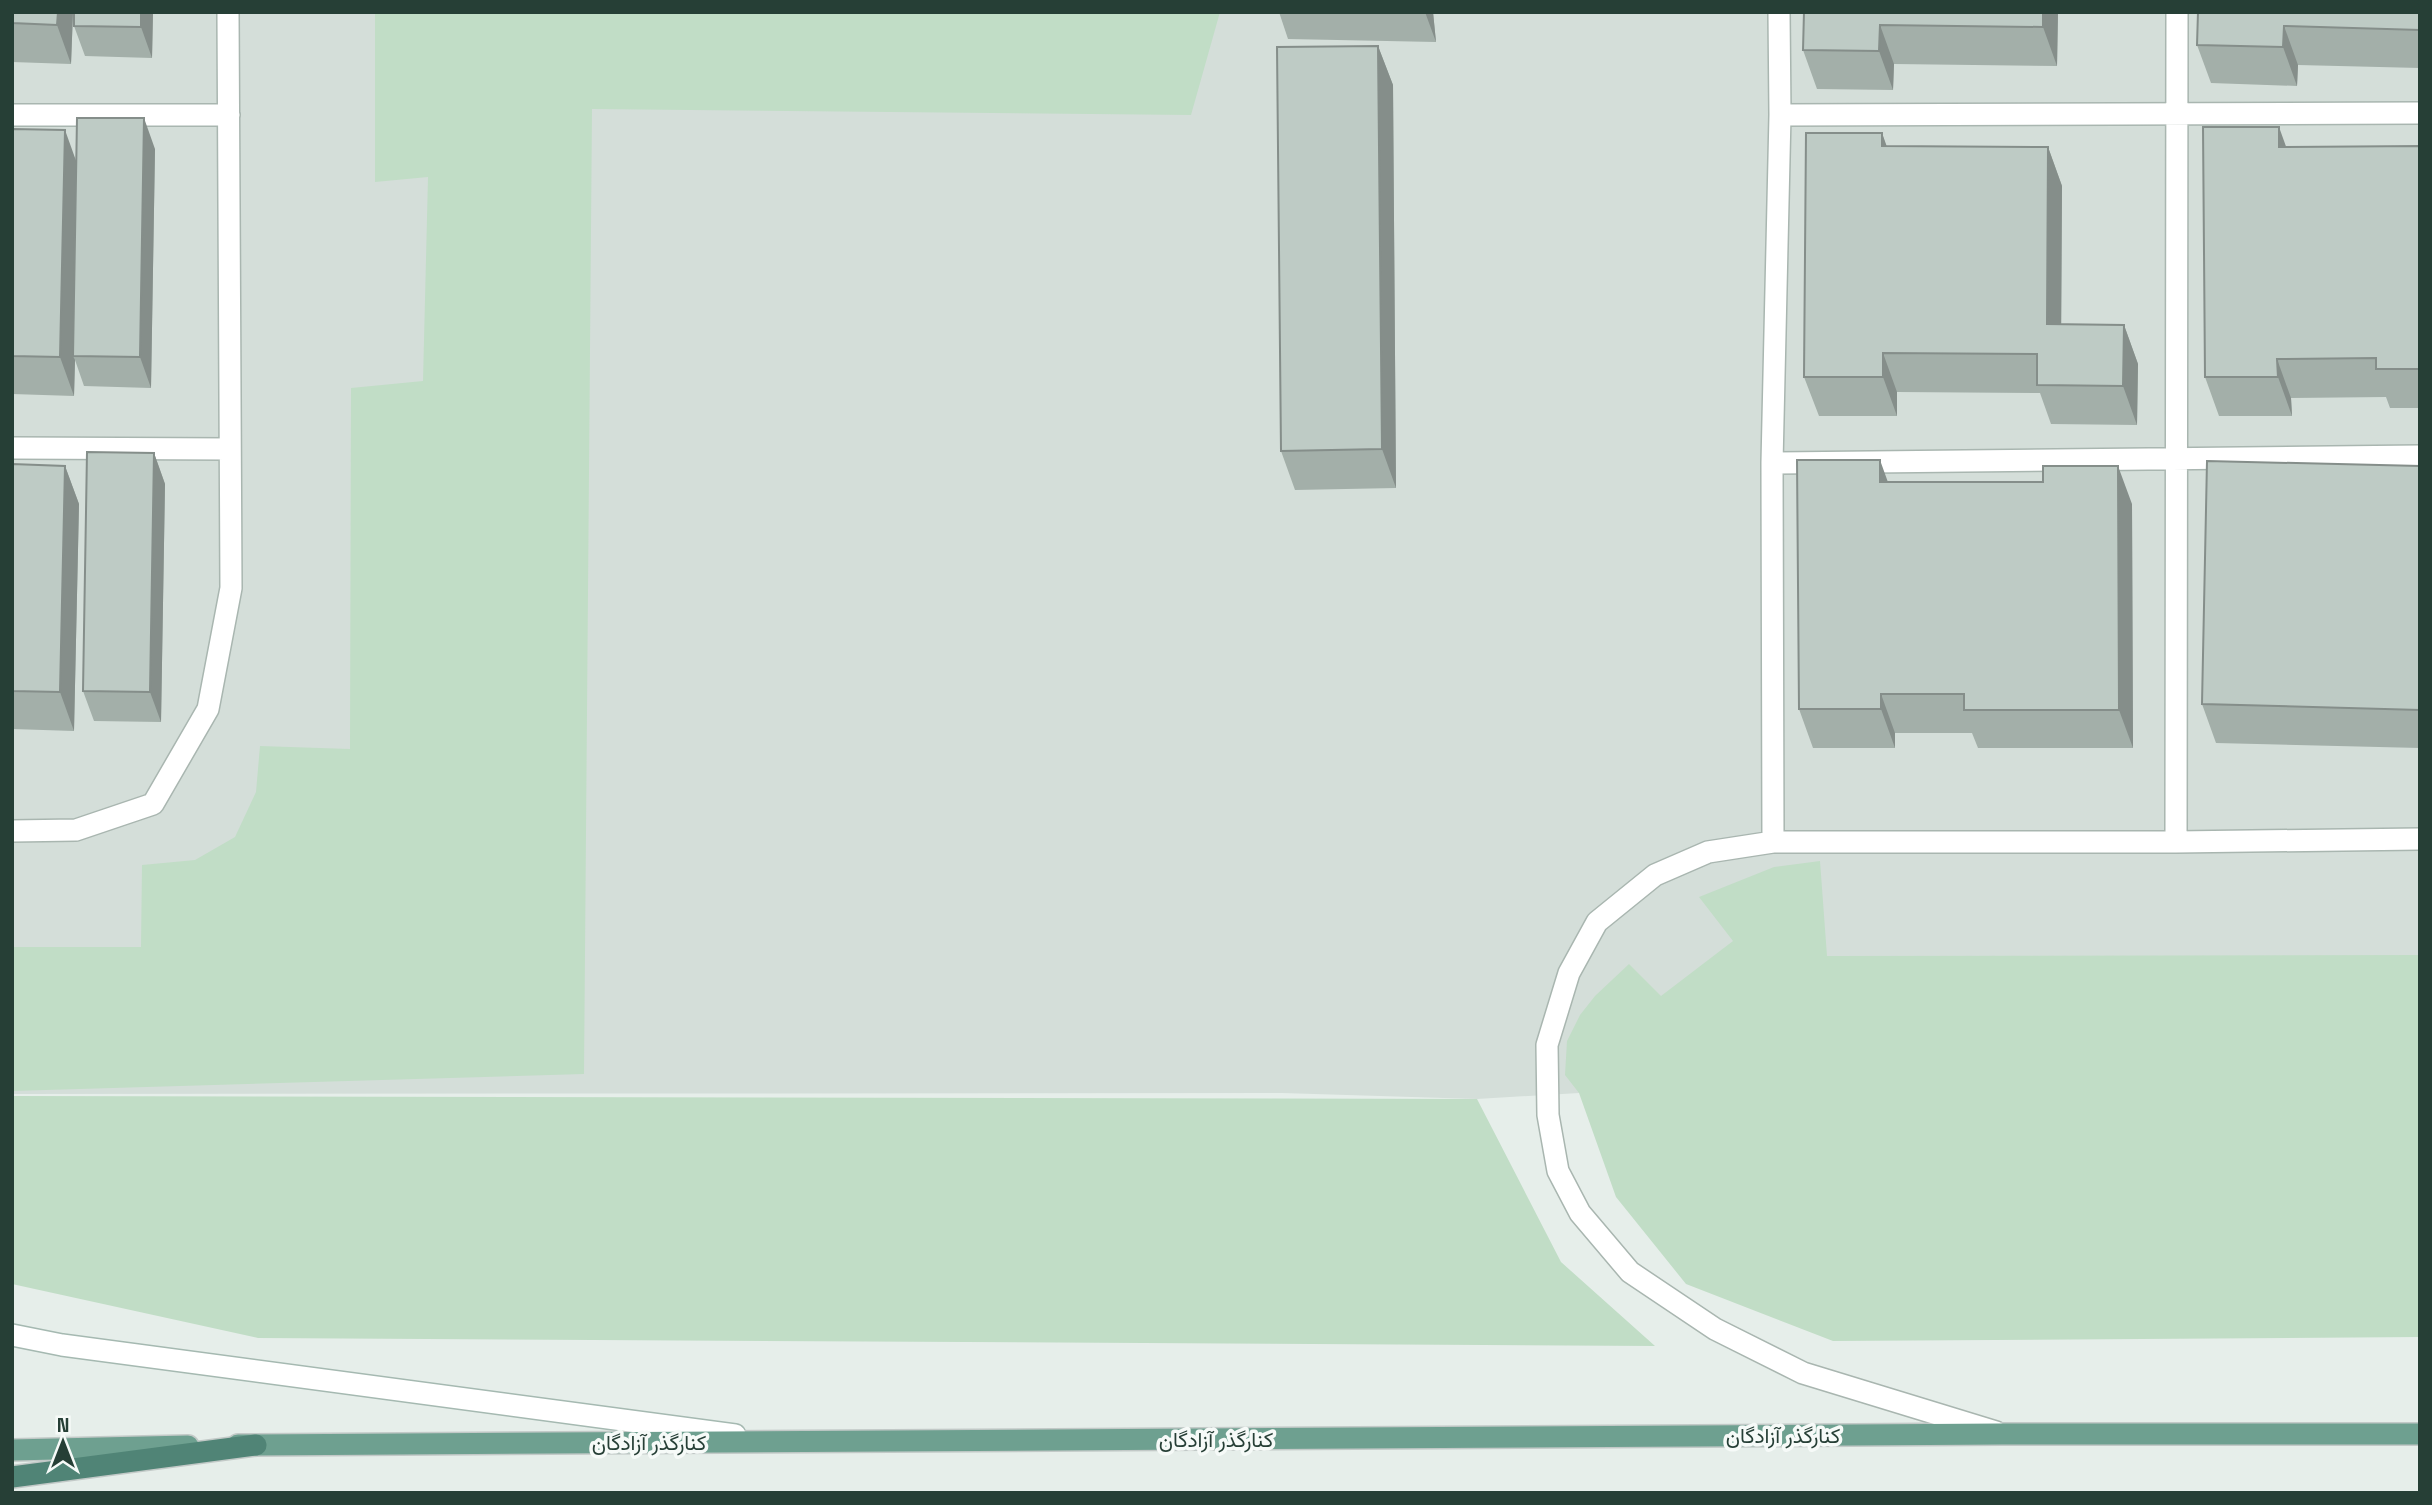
<svg xmlns="http://www.w3.org/2000/svg" width="2432" height="1505" font-family="'Space Grotesk',Vazirmatn,sans-serif">
<style>
.built{fill:#d4ded9}
.green{fill:#c1ddc6}
.lines{fill:none;stroke-linecap:round;stroke-linejoin:round}
.service-casing{stroke:#a9b6b0;stroke-width:24}
.secondary-casing{stroke:#a5b9b1;stroke-width:24}
.primary-casing{stroke:#c2c9c7;stroke-width:24}
.trunk-casing{stroke:#c2c9c7;stroke-width:24}
.service{stroke:#fff;stroke-width:21}
.secondary{stroke:#fff;stroke-width:21}
.primary{stroke:#6ea090;stroke-width:21}
.trunk{stroke:#508476;stroke-width:21}
.wall{fill:#a3afa9}
.shaded-wall{fill:#858e8a}
.building{fill:#becbc5;stroke:#858e8a;stroke-width:2}
.labels{text-anchor:middle;dominant-baseline:central;stroke-width:7;stroke-linejoin:round;paint-order:stroke}
.street-label{font-size:21px;fill:#263f36;stroke:#f6faf8}
</style>
<rect width="100%" height="100%" fill="#e6eeea"/>
<path class="built" d="M12 12H2420V1094L1579 1093 1477 1099 1282 1093 12 1094Z"/>
<path class="green" d="M375 12H1220L1191 115 592 109 584 1074 12 1091V947H141L142 865 195 860 235 837 256 792 260 746 350 749 351 388 423 381 428 177 375 182Z
M1820 861 1827 956 2420 955V1337L1833 1341 1686 1284 1616 1197 1579 1093 1565 1075 1567 1041 1580 1015 1595 996 1629 964 1661 996 1733 941 1699 897 1774 867Z
M12 1096 1477 1099 1561 1262 1655 1346 258 1338 12 1284Z"/>
<g class="lines">
<g class="service-casing">
<path id="service" d="M12 115H229
M1780 115 2420 113
M12 448 230 449
M1772 463 2420 456
M12 831 76 830 153 804 208 709 231 588 228 12
M1773 842 1772 463 1780 115 1779 12
M2176 842 2177 12
M1996 1432 1803 1373 1715 1329 1630 1272 1580 1213 1558 1171 1548 1115 1547 1045 1569 973 1597 922 1655 875 1708 852 1773 842H2176L2420 839"/>
</g>
<g class="secondary-casing">
<path id="secondary" d="M12 1335 62 1345 735 1435"/>
</g>
<g class="primary-casing">
<path id="primary" d="M238 1445 2001 1434H2420
M12 1450 188 1446"/>
</g>
<g class="trunk-casing">
<path id="trunk" d="M12 1477 256 1445"/>
</g>
<use href="#service" class="service"/>
<use href="#secondary" class="secondary"/>
<use href="#primary" class="primary"/>
<use href="#trunk" class="trunk"/>
</g>
<path class="wall" d="M12 12H73L71 64 12 62Z
M153 12 152 58 85 56 74 26Z
M1279 12H1433L1436 42 1288 39Z
M1804 12H2058L2057 66 1894 64 1893 90 1817 89 1803 50Z
M2198 12H2420V68L2298 65 2297 86 2211 83 2197 45Z
M1378 46 1393 85 1396 488 1295 490 1281 451Z
M12 129 76 160 155 149 151 388 84 386 75 360 74 396 12 394Z
M1882 133 1886 146 2048 147 2062 186 2061 325H2124L2138 364 2137 425 2051 424 2040 393 1897 392V416H1819L1804 377Z
M2420 146V408H2390L2386 397 2291 398 2292 416H2219L2205 377 2287 147Z
M154 453 165 484 161 722 94 721 83 691Z
M12 464 65 466 79 504 74 731 12 729Z
M2420 466V748L2216 743 2202 704Z
M1888 482 2132 504 2133 748H1978L1972 733H1895V748H1813L1799 709Z"/>
<path class="shaded-wall" d="M58 12H73L71 64 57 25Z
M141 12H153L152 58 141 27Z
M1425 12H1433L1436 42Z
M2043 12H2058L2057 66 2043 27Z
M1880 25 1894 64 1893 90 1879 51Z
M2284 26 2298 65 2297 86 2283 47Z
M1378 46 1393 85 1396 488 1382 449Z
M144 118 155 149 151 388 140 357Z
M2279 127 2293 166 2279 147Z
M65 130 79 169 73 356 75 360 74 396 60 357Z
M1882 133 1896 172 1882 146Z
M2048 147 2062 186 2061 363 2047 324Z
M2124 325 2138 364 2137 425 2123 386Z
M1883 353 1897 392V416L1883 377Z
M2277 359 2291 398 2292 416 2278 377Z
M154 453 165 484 161 722 150 692Z
M1880 460 1894 499 1880 482Z
M65 466 79 504 74 731 60 692Z
M2118 466 2132 504 2133 748 2119 710Z
M1881 694 1895 733V748L1881 709Z"/>
<path class="building" d="M12 12H58L57 25 12 23Z
M74 12H141V27L74 26Z
M1804 12H2043V27L1880 25 1879 51 1803 50Z
M2198 12H2420V30L2284 26 2283 47 2197 45Z
M1378 46 1382 449 1281 451 1277 47Z
M77 118H144L140 357 73 356Z
M2203 127H2279V147L2420 146V369H2376V358L2277 359 2278 377H2205Z
M12 129 65 130 60 357 12 356Z
M1806 133H1882V146L2048 147 2047 324 2124 325 2123 386 2037 385V354L1883 353V377H1804Z
M87 452 154 453 150 692 83 691Z
M1797 460H1880V482H2043V466H2118L2119 710H1964V694H1881V709H1799Z
M2207 461 2420 466V710L2202 704Z
M12 464 65 466 60 692 12 691Z"/>
<g class="labels">
<g class="street-label">
<text x="1783" y="1435">کنارگذر آزادگان</text>
<text x="1216" y="1439">کنارگذر آزادگان</text>
<text x="649" y="1442">کنارگذر آزادگان</text>
</g>
</g>
<rect width="2432" height="1505" fill="none" stroke="#263f36" stroke-width="28"/>
<g transform="translate(63 1442)" stroke="#f6faf8" stroke-width="5" paint-order="stroke">
<path d="M0-5L12 26L0 18L-12 26Z" fill="#263f36"/>
<text y="-10" font-size="19" font-weight="bold" text-anchor="middle" fill="#263f36">N</text>
</g>
</svg>
